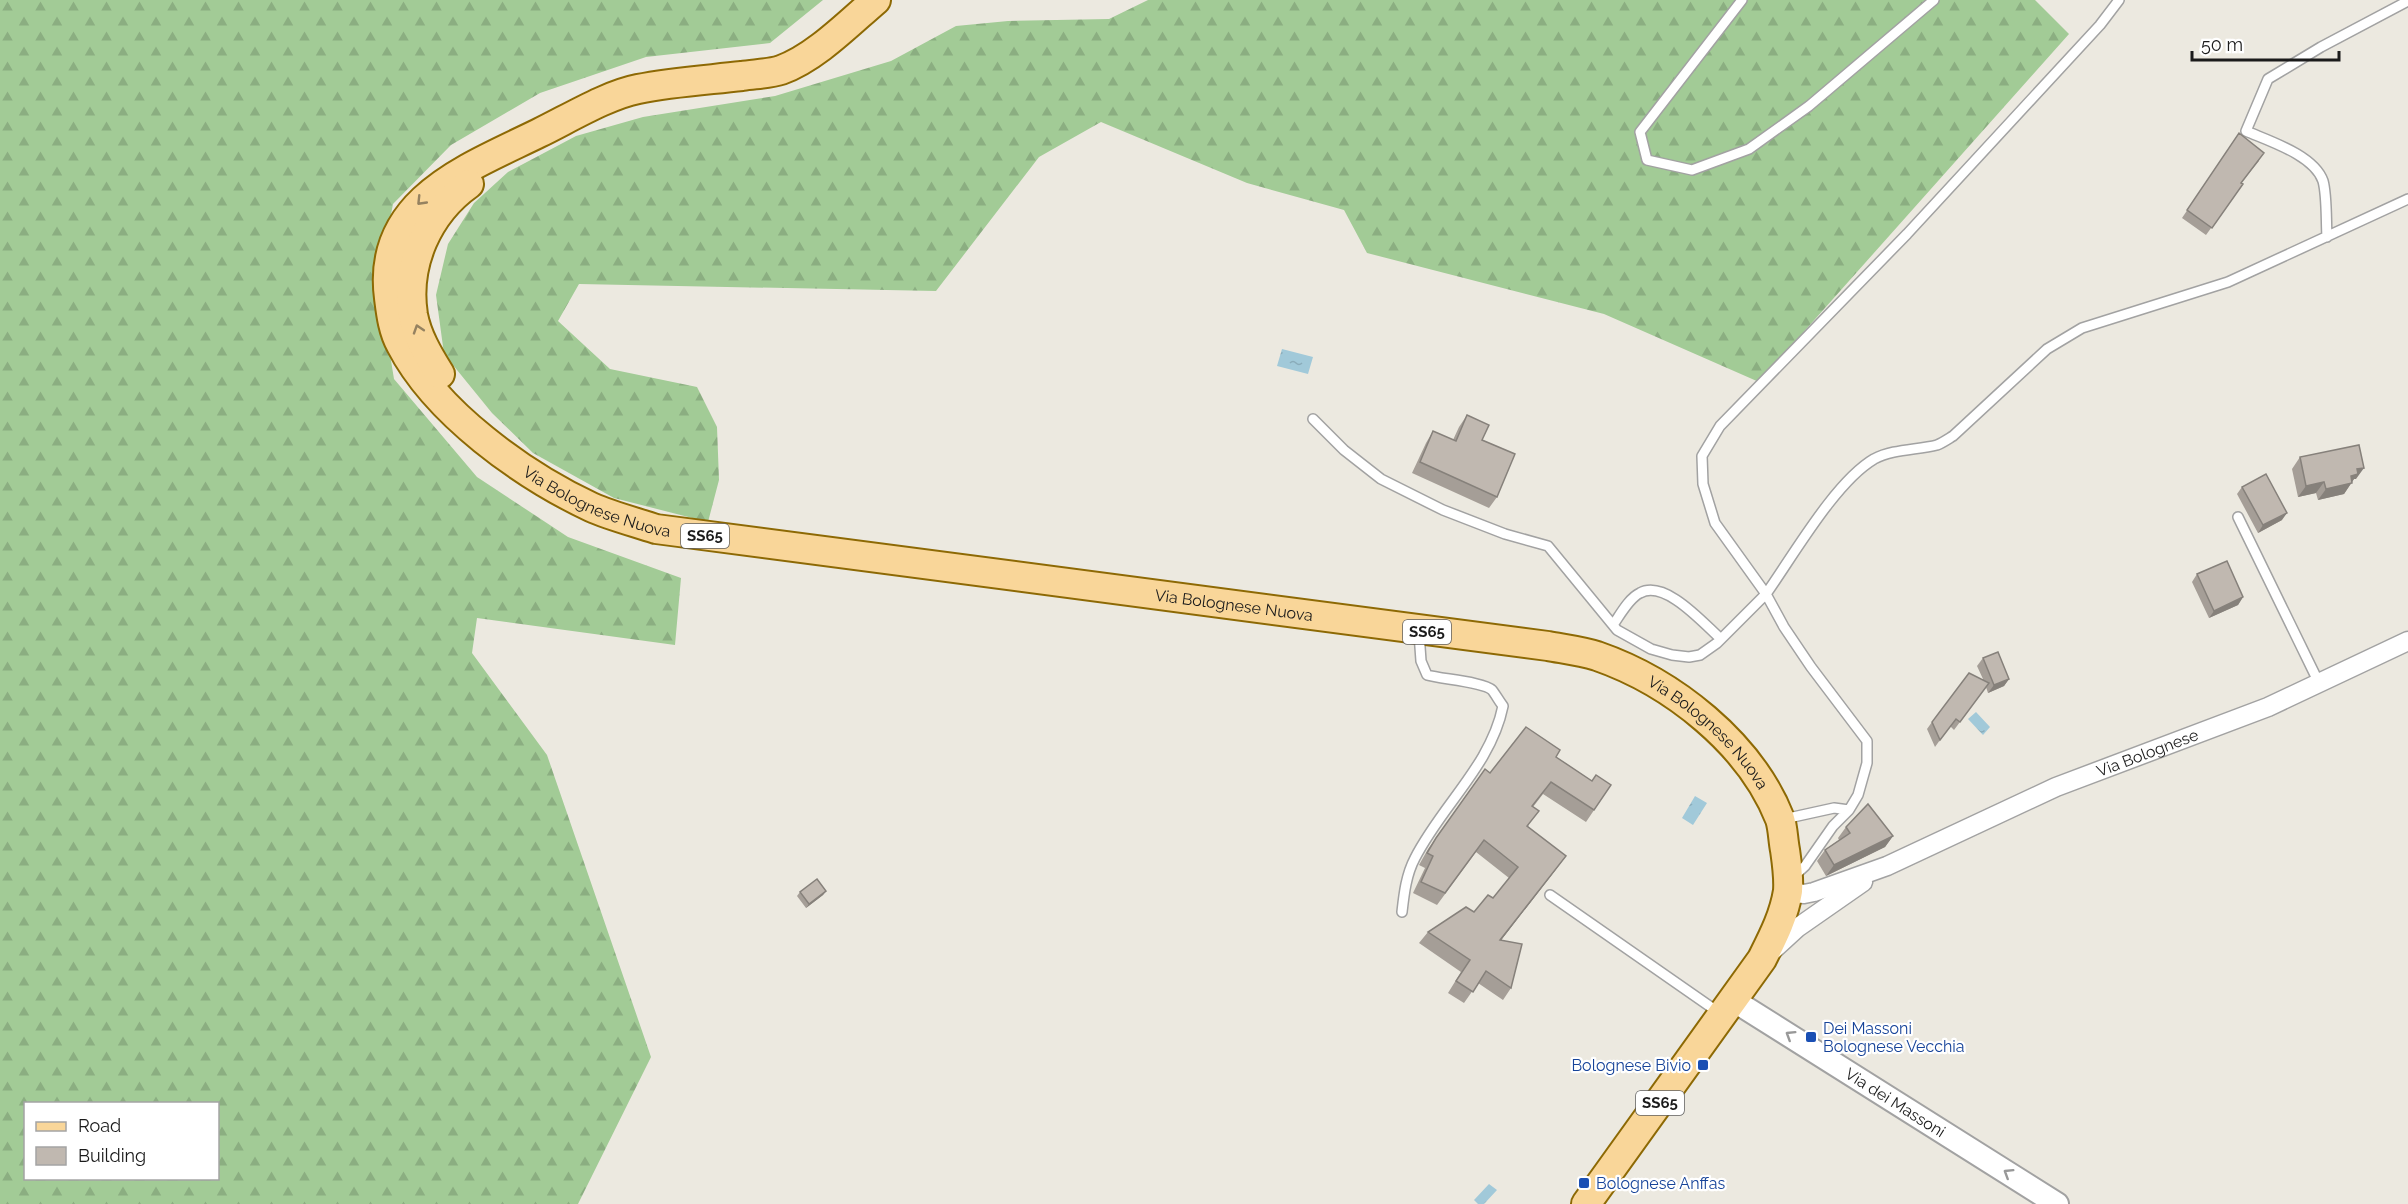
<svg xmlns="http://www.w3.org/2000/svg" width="2408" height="1204" font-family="Raleway,sans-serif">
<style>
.forest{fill:url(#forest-firs);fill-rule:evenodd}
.water{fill:url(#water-ripples)}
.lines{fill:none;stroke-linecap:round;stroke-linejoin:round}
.service-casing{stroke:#a2a2a2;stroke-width:12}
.minor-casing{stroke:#a2a2a2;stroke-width:21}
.tertiary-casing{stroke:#a2a2a2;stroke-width:26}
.primary-casing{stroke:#8d6904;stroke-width:32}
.service{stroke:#fff;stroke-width:9}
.minor{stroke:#fff;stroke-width:18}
.tertiary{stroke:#fff;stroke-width:22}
.primary{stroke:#f9d699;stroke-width:28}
.wall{fill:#a59e97}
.shaded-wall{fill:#86817b}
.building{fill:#c0b8b0;stroke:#86817b;stroke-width:1.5}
.oneway{stroke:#958260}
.oneway2{stroke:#989898}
.transit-dot{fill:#1a4fb4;stroke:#fff;stroke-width:2}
.labels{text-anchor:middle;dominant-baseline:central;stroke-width:4.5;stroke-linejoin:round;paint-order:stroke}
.shield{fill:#fff;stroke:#5f5f5f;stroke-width:1.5}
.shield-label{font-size:15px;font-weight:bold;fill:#1b1b1b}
.street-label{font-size:16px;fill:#1b1b1b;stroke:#fff}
.transit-label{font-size:16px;fill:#164399;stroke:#fff;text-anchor:start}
</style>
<defs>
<pattern id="forest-firs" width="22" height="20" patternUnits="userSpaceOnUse" patternTransform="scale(1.5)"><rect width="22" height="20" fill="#a2cb96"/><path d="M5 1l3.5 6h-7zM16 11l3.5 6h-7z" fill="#8bae81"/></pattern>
<pattern id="water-ripples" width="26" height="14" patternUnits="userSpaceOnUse" patternTransform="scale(1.5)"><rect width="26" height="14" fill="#a1c9d9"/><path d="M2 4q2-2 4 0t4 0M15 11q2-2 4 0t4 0" fill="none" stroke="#8aacba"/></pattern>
</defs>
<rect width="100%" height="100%" fill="#ece9e0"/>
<path class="forest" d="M0 0H823L770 43 646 57 540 93 451 145 393 204 378 281 394 379 477 477 568 537 681 578 675 645 477 618 472 653 547 755 651 1057 578 1204H0ZM26 1104H218V1178H26Z
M1148 0H2035L2069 34 1759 382 1604 314 1367 253 1344 210 1247 183 1101 122 1039 157 936 291 579 284 558 321 610 369 697 387 717 427 719 480 708 522 614 498 533 453 492 413 444 354 436 295 448 244 474 203 508 172 576 136 643 117 775 96 891 61 956 26 1008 21 1109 19Z"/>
<path class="water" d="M1282 349 1313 357 1308 374 1277 366Z
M1976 712 1990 727 1983 735 1968 719Z
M1695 796 1707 803 1693 825 1682 818Z
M1489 1184 1497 1190 1484 1204H1478L1474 1200Z"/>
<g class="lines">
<g class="service-casing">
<path id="service" d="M1742 0 1640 132 1647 160 1692 170 1749 149 1809 106 1934 0
M2327 237C2326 221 2327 195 2323 181 2314 155 2269 141 2246 131L2268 79 2321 47 2408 1
M1313 419 1344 450 1381 479 1443 510 1505 534 1548 546 1617 630 1651 649 1672 655 1689 657 1700 655 1717 643 1766 594 1715 523 1703 484 1702 456 1720 426 1907 234 2100 25 2119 0
M2238 517 2319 683
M1613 625C1620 615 1629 598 1640 593 1665 579 1703 623 1721 639
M1784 819 1834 808 1849 810
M1793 877 1805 866 1833 826 1849 810 1858 795 1867 763V741L1811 667 1784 627 1766 594C1793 556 1835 482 1874 459 1893 449 1917 450 1937 445 1942 443 1948 439 1953 436L2047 349 2082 328 2228 282 2408 199
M1550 895 1718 1012
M1402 912C1404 894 1406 875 1415 858 1442 805 1491 765 1503 706 1499 701 1496 695 1492 690 1484 682 1441 679 1427 675L1421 661 1419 633"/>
</g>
<g class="minor-casing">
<g id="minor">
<path id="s1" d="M1788 892 1804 894 1814 892 1887 866 2056 787 2268 707 2408 641"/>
<path d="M1773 950 1797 928 1863 882"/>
</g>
</g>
<g class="tertiary-casing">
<g id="tertiary">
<path id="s2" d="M1733 1000 2057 1204"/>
</g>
</g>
<g class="primary-casing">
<g id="primary">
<path id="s3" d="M876 0C849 23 815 58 781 70 769 74 754 74 742 76 707 80 672 82 638 89 607 95 568 119 539 133 468 168 376 200 389 298 391 314 393 331 401 345 436 413 523 475 591 507 611 516 635 522 656 529L1548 646C1564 649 1581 651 1597 656 1672 682 1750 743 1780 819 1783 828 1783 840 1785 850 1787 864 1789 877 1788 891 1784 916 1773 937 1762 959L1586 1204"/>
<path d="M440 374C428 355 417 336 413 315 405 264 428 213 469 184"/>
</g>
</g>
<use href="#service" class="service"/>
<use href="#minor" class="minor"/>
<use href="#tertiary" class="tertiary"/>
<use href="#primary" class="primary"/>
</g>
<path class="wall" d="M2239 133 2259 161 2241 183 2243 184 2206 235 2182 218Z
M1467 415 1482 440 1497 497 1489 508 1412 473 1426 443 1433 431 1453 440 1459 427Z
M2300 457 2356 479H2354L2344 494 2318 500 2316 493 2298 497 2292 469Z
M2242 487 2282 520 2258 533 2237 494Z
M2197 574 2243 597 2238 605 2209 618 2192 582Z
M1983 658 2009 679 2004 686 1988 693 1986 687 1954 730 1950 726 1935 747 1927 729 1932 722 1983 679 1977 666Z
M1556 757 1592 781 1611 785 1586 822 1543 794 1533 807 1528 827 1557 868 1501 940 1511 988 1503 1000 1478 983 1464 1003 1448 993 1461 972 1419 943 1428 932 1474 912 1493 898 1509 878 1476 852 1437 905 1413 893 1425 868 1419 865 1428 849 1485 769 1490 773Z
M1846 827 1893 836 1885 847 1826 876 1817 861 1825 850 1839 840 1838 838Z
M826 891 823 895 806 908 797 896 800 892Z"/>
<path class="shaded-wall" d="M2364 468 2356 479H2354L2344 494 2318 500 2326 489 2351 476 2357 469Z
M2324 482 2316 493 2298 497 2306 486Z
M2287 513 2282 520 2258 533 2263 525Z
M2243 597 2238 605 2209 618 2214 611Z
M2009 679 2004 686 1988 693 1994 685Z
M1893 836 1885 847 1826 876 1834 865Z
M1566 856 1557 868 1492 952 1500 940Z
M826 891 823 895 806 908 809 904Z"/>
<path class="building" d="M2239 133 2264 153 2241 183 2243 184 2212 228 2187 210Z
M1467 415 1489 425 1482 440 1515 454 1497 497 1420 462 1433 431 1456 441Z
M2359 445 2364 468 2357 469 2358 474 2351 476 2352 483 2326 489 2324 482 2306 486 2300 457Z
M2266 474 2287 513 2263 525 2242 487Z
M2227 561 2243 597 2214 611 2197 574Z
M1998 652 2009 679 1994 685 1983 658Z
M1969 673 1989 683 1960 722 1956 719 1940 740 1932 722Z
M1526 727 1560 750 1556 757 1592 781 1596 775 1611 785 1594 810 1551 782 1532 806 1539 811 1527 826 1566 856 1500 940 1522 944 1511 988 1486 971 1473 992 1456 981 1470 960 1428 932 1466 907 1474 912 1488 895 1493 898 1518 867 1484 840 1445 893 1421 882 1433 856 1427 853 1436 838 1485 769 1490 773Z
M1868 804 1893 836 1834 865 1825 850 1850 833 1846 827Z
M817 879 826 891 809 904 800 892Z"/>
<defs><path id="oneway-chevron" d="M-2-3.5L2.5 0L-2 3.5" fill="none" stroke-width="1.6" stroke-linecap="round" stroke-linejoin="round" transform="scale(1.5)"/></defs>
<g class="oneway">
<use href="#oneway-chevron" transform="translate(421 201) rotate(134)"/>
<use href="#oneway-chevron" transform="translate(418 329) rotate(-108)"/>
</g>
<g class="oneway2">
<use href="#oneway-chevron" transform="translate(1790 1035) rotate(-148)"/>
<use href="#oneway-chevron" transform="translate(2008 1173) rotate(-148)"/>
</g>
<g class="transit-dot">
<rect x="1805" y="1031" width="12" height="12" rx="3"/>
<rect x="1697" y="1059" width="12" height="12" rx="3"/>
<rect x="1578" y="1177" width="12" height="12" rx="3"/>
</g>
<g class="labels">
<g class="shield">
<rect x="681" y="524" width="48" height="24" rx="4.5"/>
<rect x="1403" y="620" width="48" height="24" rx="4.5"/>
<rect x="1636" y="1091" width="48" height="24" rx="4.5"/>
</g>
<g class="shield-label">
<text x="705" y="536">SS65</text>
<text x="1427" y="632">SS65</text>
<text x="1660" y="1103">SS65</text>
</g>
<g class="street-label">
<text stroke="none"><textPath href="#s3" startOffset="920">Via Bolognese Nuova</textPath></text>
<text stroke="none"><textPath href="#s3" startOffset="1568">Via Bolognese Nuova</textPath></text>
<text stroke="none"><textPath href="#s3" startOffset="2072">Via Bolognese Nuova</textPath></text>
<text stroke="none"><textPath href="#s1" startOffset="388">Via Bolognese</textPath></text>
<text stroke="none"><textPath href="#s2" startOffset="192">Via dei Massoni</textPath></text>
</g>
<g class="transit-label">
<text x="1823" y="1028">Dei Massoni<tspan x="1823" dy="18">Bolognese Vecchia</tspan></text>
<text x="1691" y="1065" text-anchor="end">Bolognese Bivio</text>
<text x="1596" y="1183">Bolognese Anffas</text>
</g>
</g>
<rect x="24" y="1102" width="195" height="78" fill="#ffffff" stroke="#a4a4a4" stroke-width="1.5"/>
<rect x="36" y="1122" width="30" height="9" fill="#f9d699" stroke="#a4a4a4" stroke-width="1.5"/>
<text x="78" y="1132" font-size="18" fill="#1b1b1b">Road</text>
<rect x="36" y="1147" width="30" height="18" fill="#c0b8b0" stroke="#a4a4a4" stroke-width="1.5"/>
<text x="78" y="1162" font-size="18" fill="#1b1b1b">Building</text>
<path d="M2192 51v9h147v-9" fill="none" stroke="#1b1b1b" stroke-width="3"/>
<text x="2201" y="51" font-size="18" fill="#1b1b1b" stroke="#ffffff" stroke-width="4.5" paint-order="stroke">50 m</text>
</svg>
